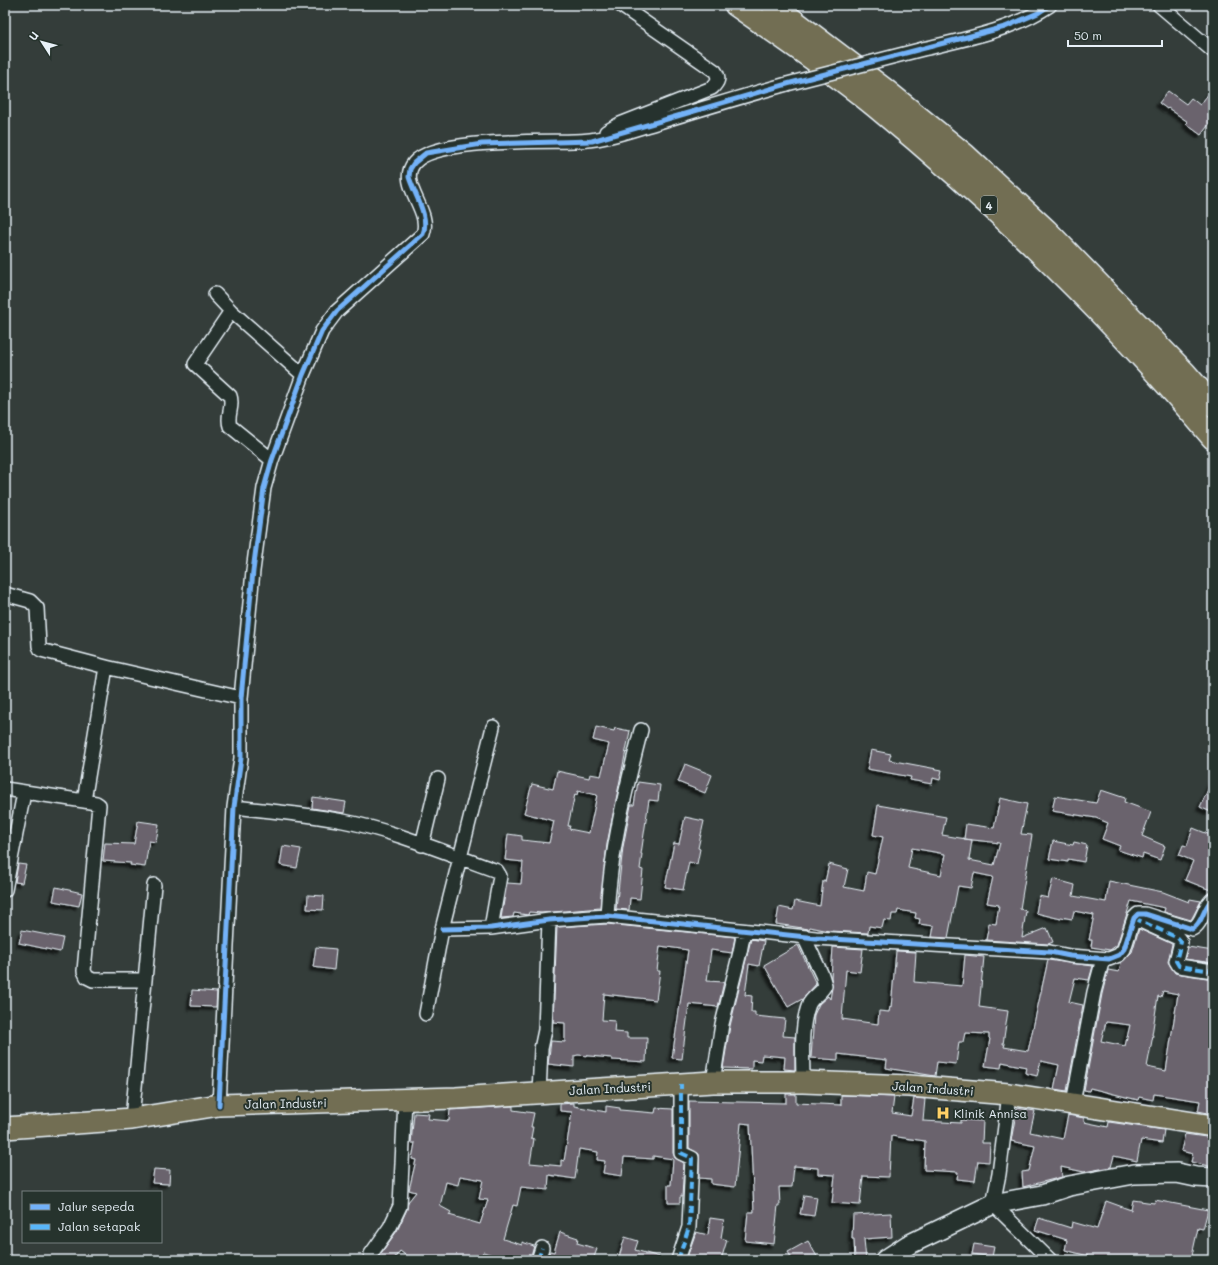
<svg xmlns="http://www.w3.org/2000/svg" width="1218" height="1265" font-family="Mali,sans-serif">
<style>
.building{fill:#6b646d;stroke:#e8f1f8;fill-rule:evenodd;filter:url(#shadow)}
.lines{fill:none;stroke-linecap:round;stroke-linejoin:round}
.street-casing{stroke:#e8f1f8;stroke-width:16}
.secondary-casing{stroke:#e8f1f8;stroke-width:22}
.primary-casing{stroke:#e8f1f8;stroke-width:24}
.highway-casing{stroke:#e8f1f8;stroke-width:25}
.street{stroke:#26332d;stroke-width:13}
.secondary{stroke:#26332d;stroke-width:19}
.primary{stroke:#726e52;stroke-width:21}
.highway{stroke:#726e52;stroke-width:22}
.street-bridge-casing{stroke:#e8f1f8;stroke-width:16;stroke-linecap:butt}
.street-bridge{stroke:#26332d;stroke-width:13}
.quiet{stroke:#59b6f9;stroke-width:4;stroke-dasharray:8 4;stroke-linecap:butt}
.cycleway-casing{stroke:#26332d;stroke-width:8}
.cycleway{stroke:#73b2f8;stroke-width:5}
.labels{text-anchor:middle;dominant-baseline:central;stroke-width:4;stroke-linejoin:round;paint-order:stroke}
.shield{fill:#26332d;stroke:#aeb8bb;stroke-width:1}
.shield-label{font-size:11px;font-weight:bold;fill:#e8f1f8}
.street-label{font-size:12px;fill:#e8f1f8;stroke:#26332d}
.poi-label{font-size:12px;fill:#e8f1f8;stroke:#26332d;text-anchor:start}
</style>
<defs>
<filter id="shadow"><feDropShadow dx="-3.5" dy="3.5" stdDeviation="1" flood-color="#0009"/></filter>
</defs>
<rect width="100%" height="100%" fill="#343d3a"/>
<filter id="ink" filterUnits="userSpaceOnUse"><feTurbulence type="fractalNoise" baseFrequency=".025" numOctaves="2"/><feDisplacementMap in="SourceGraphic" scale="8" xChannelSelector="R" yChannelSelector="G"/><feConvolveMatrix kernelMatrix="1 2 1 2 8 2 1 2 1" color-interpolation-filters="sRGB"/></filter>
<g filter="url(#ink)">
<path class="building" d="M1213 88V119L1201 135 1186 124 1188 122 1168 108 1167 109 1159 103 1168 91 1186 104 1191 98 1200 105Z
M596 727 614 731 615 728 630 731 607 844 600 908 542 913 529 912 528 915 514 913 513 917 501 918 507 883 521 884 523 862 505 860 508 834 522 836V840L549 843 554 821 524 813 532 784 553 789 557 771 589 778 590 774 601 776 609 744 593 740ZM578 791 597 795 589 833 569 829 570 826H568L575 794 577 795Z
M871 750 891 754 889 760 942 770 940 780 933 778 932 784 910 780 911 777 867 769Z
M685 764 712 775 705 793 678 782Z
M1213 779V813L1200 807Z
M638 782 660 785 658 801 649 800 641 854H642L640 869 643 870 640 899 630 898 629 910 616 909 623 847 631 805H634Z
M1101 790 1125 798 1124 802 1151 812 1142 836 1165 846 1160 860 1143 854 1142 858 1118 850 1120 846 1102 839 1108 823 1096 818 1052 811 1055 796 1096 803Z
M313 797 346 802 344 813 312 808Z
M1000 798 1027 804 1021 834 1032 835 1020 909 1026 911 1022 938 1047 928 1053 942 1048 944 986 940 989 923 996 924 999 905 987 903 993 877 974 873 971 888 958 886 948 938 932 937 934 926 919 924 920 919 915 918 916 913 898 910 897 914H892L891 921 884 920 882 928 869 926 868 933 829 931 810 927 809 929 776 924 779 907 793 910 795 901 820 906 823 881 825 882 829 864 848 869 844 887 864 891 867 872 875 874 883 837 873 835 878 805 946 817 942 835 972 840 969 860 994 865 1000 843 964 839 966 824 994 828ZM912 848 945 854 941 875 908 868Z
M685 817 704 821 698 848 700 849 697 864 689 862 683 890 665 887 674 843 679 844Z
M138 821 159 824 156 842 149 841 145 867 130 865 131 863 103 861 105 843 134 844Z
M1193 828 1213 836V891L1185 880 1193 861 1179 855 1183 845 1187 846Z
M1053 841 1073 845 1074 842 1087 845 1084 862 1068 859V862L1049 859Z
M283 846 301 849 297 868 280 865Z
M18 864 26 865 22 883 15 882Z
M1053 879 1075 885 1073 896 1106 902 1109 881 1163 892 1189 902 1190 899 1201 901 1191 920 1164 912 1165 908 1131 901 1117 945 1110 950 1091 947 1092 940H1089L1094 915 1074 911 1072 919 1061 917V919L1036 913 1039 896 1048 898Z
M56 887 82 893 79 906 53 901Z
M308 895 324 896 323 910 307 909Z
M607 924 735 937 732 953 711 950 707 981 724 982 718 1007 689 1004 682 1059 672 1058 688 950 660 946 657 971H660L656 1000 604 994 602 1020 615 1021 614 1032 627 1033V1038H647L646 1062 612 1060V1058L578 1055 574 1056V1067L548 1064 551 1041 565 1042V1023L553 1022 557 927Z
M1139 929 1172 944 1168 962 1175 973 1213 979V1114L1198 1111 1200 1101 1154 1094 1153 1100 1139 1097 1138 1100 1090 1088 1089 1091 1084 1090 1102 994 1108 970 1119 972 1121 963 1132 952ZM1163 991 1178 994 1166 1071 1147 1067 1153 1035H1152L1158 996 1161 997ZM1106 1022 1130 1025 1125 1046 1101 1041Z
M22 930 63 938 60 952 19 943Z
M751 939 764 941 759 966 749 964 745 995 752 996 751 1012H755V1016L785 1019 783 1036 795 1037V1070L784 1069 785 1057 762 1055 761 1061 752 1060V1069L723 1068 730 1026Z
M798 945 816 984 804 998 788 1007 764 965Z
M316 947 336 949 334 970 313 967Z
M833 947 863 949 860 972 846 970 842 1019 878 1024 879 1011 889 1012 890 1007 891 1008 896 951 916 952 914 982 962 986 965 955 984 957 979 1007 1008 1011 1003 1044H1005L1004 1047 1028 1051 1048 960 1093 966 1089 980 1075 978 1069 1002 1083 1005 1067 1091 1054 1089 1059 1065 1041 1061 1037 1076 1025 1073 1026 1067 1002 1062 1001 1068 985 1066 990 1039 989 1038V1034L965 1033 963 1042H959L956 1064 937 1062 935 1076 886 1068 887 1060 838 1054V1060L811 1058 814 1015 819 1004 828 996 830 999 832 988 831 978Z
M1188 947 1213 951V963L1185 959Z
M192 990 217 992 216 1007 191 1006Z
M786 1094H796V1103L841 1105V1095L894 1097 892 1113 911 1116 914 1098 925 1099 923 1121 961 1123V1120L983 1121 982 1143H990L989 1162 978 1161 975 1181 957 1179 958 1172 924 1170 925 1141 891 1136 889 1177 863 1176 860 1205 832 1203 835 1175 818 1174V1168L794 1166 792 1187H779L780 1205H778L774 1244 745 1241 748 1212H754L750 1124 741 1123 735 1187 711 1184V1179L699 1178V1154L689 1148V1101L786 1103Z
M574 1103V1106L606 1112V1106L620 1108V1110L655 1113 656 1108 673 1109V1153L675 1158 684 1163 682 1197H680V1203H668V1185H671L673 1159 653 1156V1159L624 1157 622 1176 603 1173 605 1161 597 1160 598 1152 579 1149 575 1179 549 1175 548 1190 521 1187 517 1206 513 1205 503 1239 522 1245V1242L534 1246 530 1260H509L483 1252 479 1260H412L400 1251 393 1260H383L379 1256 397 1231 407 1209 408 1202 416 1192 409 1190 416 1160 412 1159 415 1143H411L414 1113 429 1114 428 1119 449 1121 450 1110 513 1106V1110L534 1113 531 1127H533L531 1138 534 1139 530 1163 561 1166V1160L564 1161 572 1112 560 1111V1104ZM460 1176 483 1180 479 1199 488 1200 480 1224 449 1215 451 1212 440 1206 446 1182 458 1185Z
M1017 1108 1035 1111 1030 1132 1063 1139 1068 1115 1084 1118V1122L1108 1127 1109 1122 1164 1130 1162 1143 1141 1140 1137 1161 1114 1156 1111 1167 1084 1172 1061 1167 1062 1177 1023 1187 1022 1172 1029 1171 1035 1146 1011 1141Z
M1185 1134 1213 1138V1167L1191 1162 1193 1154 1181 1151Z
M154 1169 170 1170 169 1184 152 1183Z
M804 1195 817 1197 814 1216 800 1214Z
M1133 1200 1154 1203 1155 1200 1208 1210 1203 1229 1198 1228 1191 1260H1087L1088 1256 1065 1250 1067 1240 1035 1230 1039 1218 1071 1228 1072 1222 1097 1229 1106 1201 1131 1210Z
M891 1213 892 1237 864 1239 866 1260H855L854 1239H852L853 1215Z
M710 1218 724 1220 721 1238 727 1240 721 1260H686L696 1232 708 1235Z
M560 1232 578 1238 577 1243 597 1249 593 1260H546L550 1251 554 1252Z
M625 1237 638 1241 635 1250 660 1257 659 1260H618Z
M808 1241 819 1260H793L788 1252Z
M974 1244 994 1247 992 1257 972 1254Z"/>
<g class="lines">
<g class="street-casing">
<path id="street" d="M1159 5 1213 51
M923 49C966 39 1013 30 1050 5
M606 132 620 124 712 88C718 82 720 78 715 71L620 5
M215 294 231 311 303 375
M231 311 195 364 230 396C234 406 226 416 230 426L272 460
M5 594 30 601 37 608 39 646 41 650 106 667 241 698
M5 789 84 801 96 803 99 805 84 971 87 977 93 980H145L132 1119
M84 801 106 667
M234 807C270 811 307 814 343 821 395 831 446 853 497 871L500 876 491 928
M422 845 438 779
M5 890 24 793
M607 916C610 852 625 792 641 730
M1134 918 1178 938 1181 942 1176 961 1179 966 1213 971
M442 929 491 928 549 920 607 916 816 938 1050 952 1070 956 1109 959 1119 955 1124 949 1134 918 1138 914H1145L1192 929C1203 924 1203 906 1213 899
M145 980 154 885
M426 1014 442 929 493 727
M713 1082 722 1024 740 952 744 931
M803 1082C803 1057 800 1027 809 1004 813 996 822 993 825 985L822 975 804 937
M539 1093 541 1049 545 1030 549 920
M1009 1094 999 1174 993 1204 1050 1260
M1073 1103 1094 992 1103 959
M219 1105 234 807 241 758V698L253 571 264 488 272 460 303 375 322 331 337 311 423 234C432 210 397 184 414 163 434 138 541 142 574 141 603 141 631 130 659 122 701 109 744 96 787 84
M370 1260 371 1254 390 1227 400 1206 405 1100
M538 1260 542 1248
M678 1260 689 1227 692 1158 681 1153V1084"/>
</g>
<g class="secondary-casing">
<path id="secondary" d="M885 1260 908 1245 993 1204 1042 1195 1069 1186 1134 1174 1177 1173 1196 1177 1213 1178"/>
</g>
<g class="primary-casing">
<path id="primary" d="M5 1128 132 1119 219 1105 456 1098 713 1082H803L910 1086 1009 1094 1213 1126"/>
</g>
<g class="highway-casing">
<path id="highway" d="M736 5C783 38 831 70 875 106 997 206 1111 317 1213 438
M773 5 884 89 965 155 1046 230 1185 373 1213 405"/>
</g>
<use href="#street" class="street"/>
<use href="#secondary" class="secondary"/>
<use href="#primary" class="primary"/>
<use href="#highway" class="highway"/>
<g class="street-bridge-casing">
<path id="street-bridge" d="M787 84 923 49"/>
</g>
<use href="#street-bridge" class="street-bridge"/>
<path class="quiet" d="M1134 918 1178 938 1181 942 1176 961 1179 966 1213 971
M538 1260 542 1248
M678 1260 689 1227 692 1158 681 1153V1084"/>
<g class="cycleway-casing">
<path id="cycleway" d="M442 929 491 928 549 920 607 916 816 938 1050 952 1070 956 1109 959 1119 955 1124 949 1134 918 1138 914H1145L1192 929C1203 924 1203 906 1213 899
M219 1105 234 807 241 758V698L253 571 264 488 272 460 303 375 322 331 337 311 423 234C430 216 414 194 409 177L410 169 414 163 426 153 482 144 592 141 787 84 1005 27 1038 13 1050 5"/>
</g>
<use href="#cycleway" class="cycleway"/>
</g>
</g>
<defs>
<g id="hospital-bare" transform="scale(1.08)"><path d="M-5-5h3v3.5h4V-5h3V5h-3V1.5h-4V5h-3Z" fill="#ffd166" stroke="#26332d" stroke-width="2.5" paint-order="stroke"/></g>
</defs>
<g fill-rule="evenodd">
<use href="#hospital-bare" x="943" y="1113"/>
</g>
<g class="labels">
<rect class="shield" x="981" y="196" width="16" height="18" rx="3"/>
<g class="shield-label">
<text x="989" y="205">4</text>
</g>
<g class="street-label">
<text transform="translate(610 1088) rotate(-3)">Jalan Industri</text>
<text transform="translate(933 1088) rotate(4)">Jalan Industri</text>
<text transform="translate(286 1103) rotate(-1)">Jalan Industri</text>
</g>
<g class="poi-label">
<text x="954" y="1113">Klinik Annisa</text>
</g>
</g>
<rect width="1218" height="1265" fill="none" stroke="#26332d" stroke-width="20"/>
<rect x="10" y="10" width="1198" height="1245" fill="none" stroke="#e8f1f8" stroke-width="1.5" filter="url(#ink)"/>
<rect x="22" y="1191" width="140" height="52" fill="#26332d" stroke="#747f7e"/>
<rect x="30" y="1204" width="20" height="6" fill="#73b2f8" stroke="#747f7e"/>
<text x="58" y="1211" font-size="12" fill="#e8f1f8">Jalur sepeda</text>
<rect x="30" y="1224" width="20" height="6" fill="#59b6f9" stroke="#747f7e"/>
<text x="58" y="1231" font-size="12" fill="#e8f1f8">Jalan setapak</text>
<g transform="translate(42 42) rotate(306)" stroke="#26332d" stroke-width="3" paint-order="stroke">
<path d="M0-3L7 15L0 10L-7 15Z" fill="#e8f1f8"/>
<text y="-6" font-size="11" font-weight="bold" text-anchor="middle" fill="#e8f1f8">U</text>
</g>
<path d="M1068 40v6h94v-6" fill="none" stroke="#e8f1f8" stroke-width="2"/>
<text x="1074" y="40" font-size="12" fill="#e8f1f8" stroke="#26332d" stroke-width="3" paint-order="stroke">50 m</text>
</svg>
